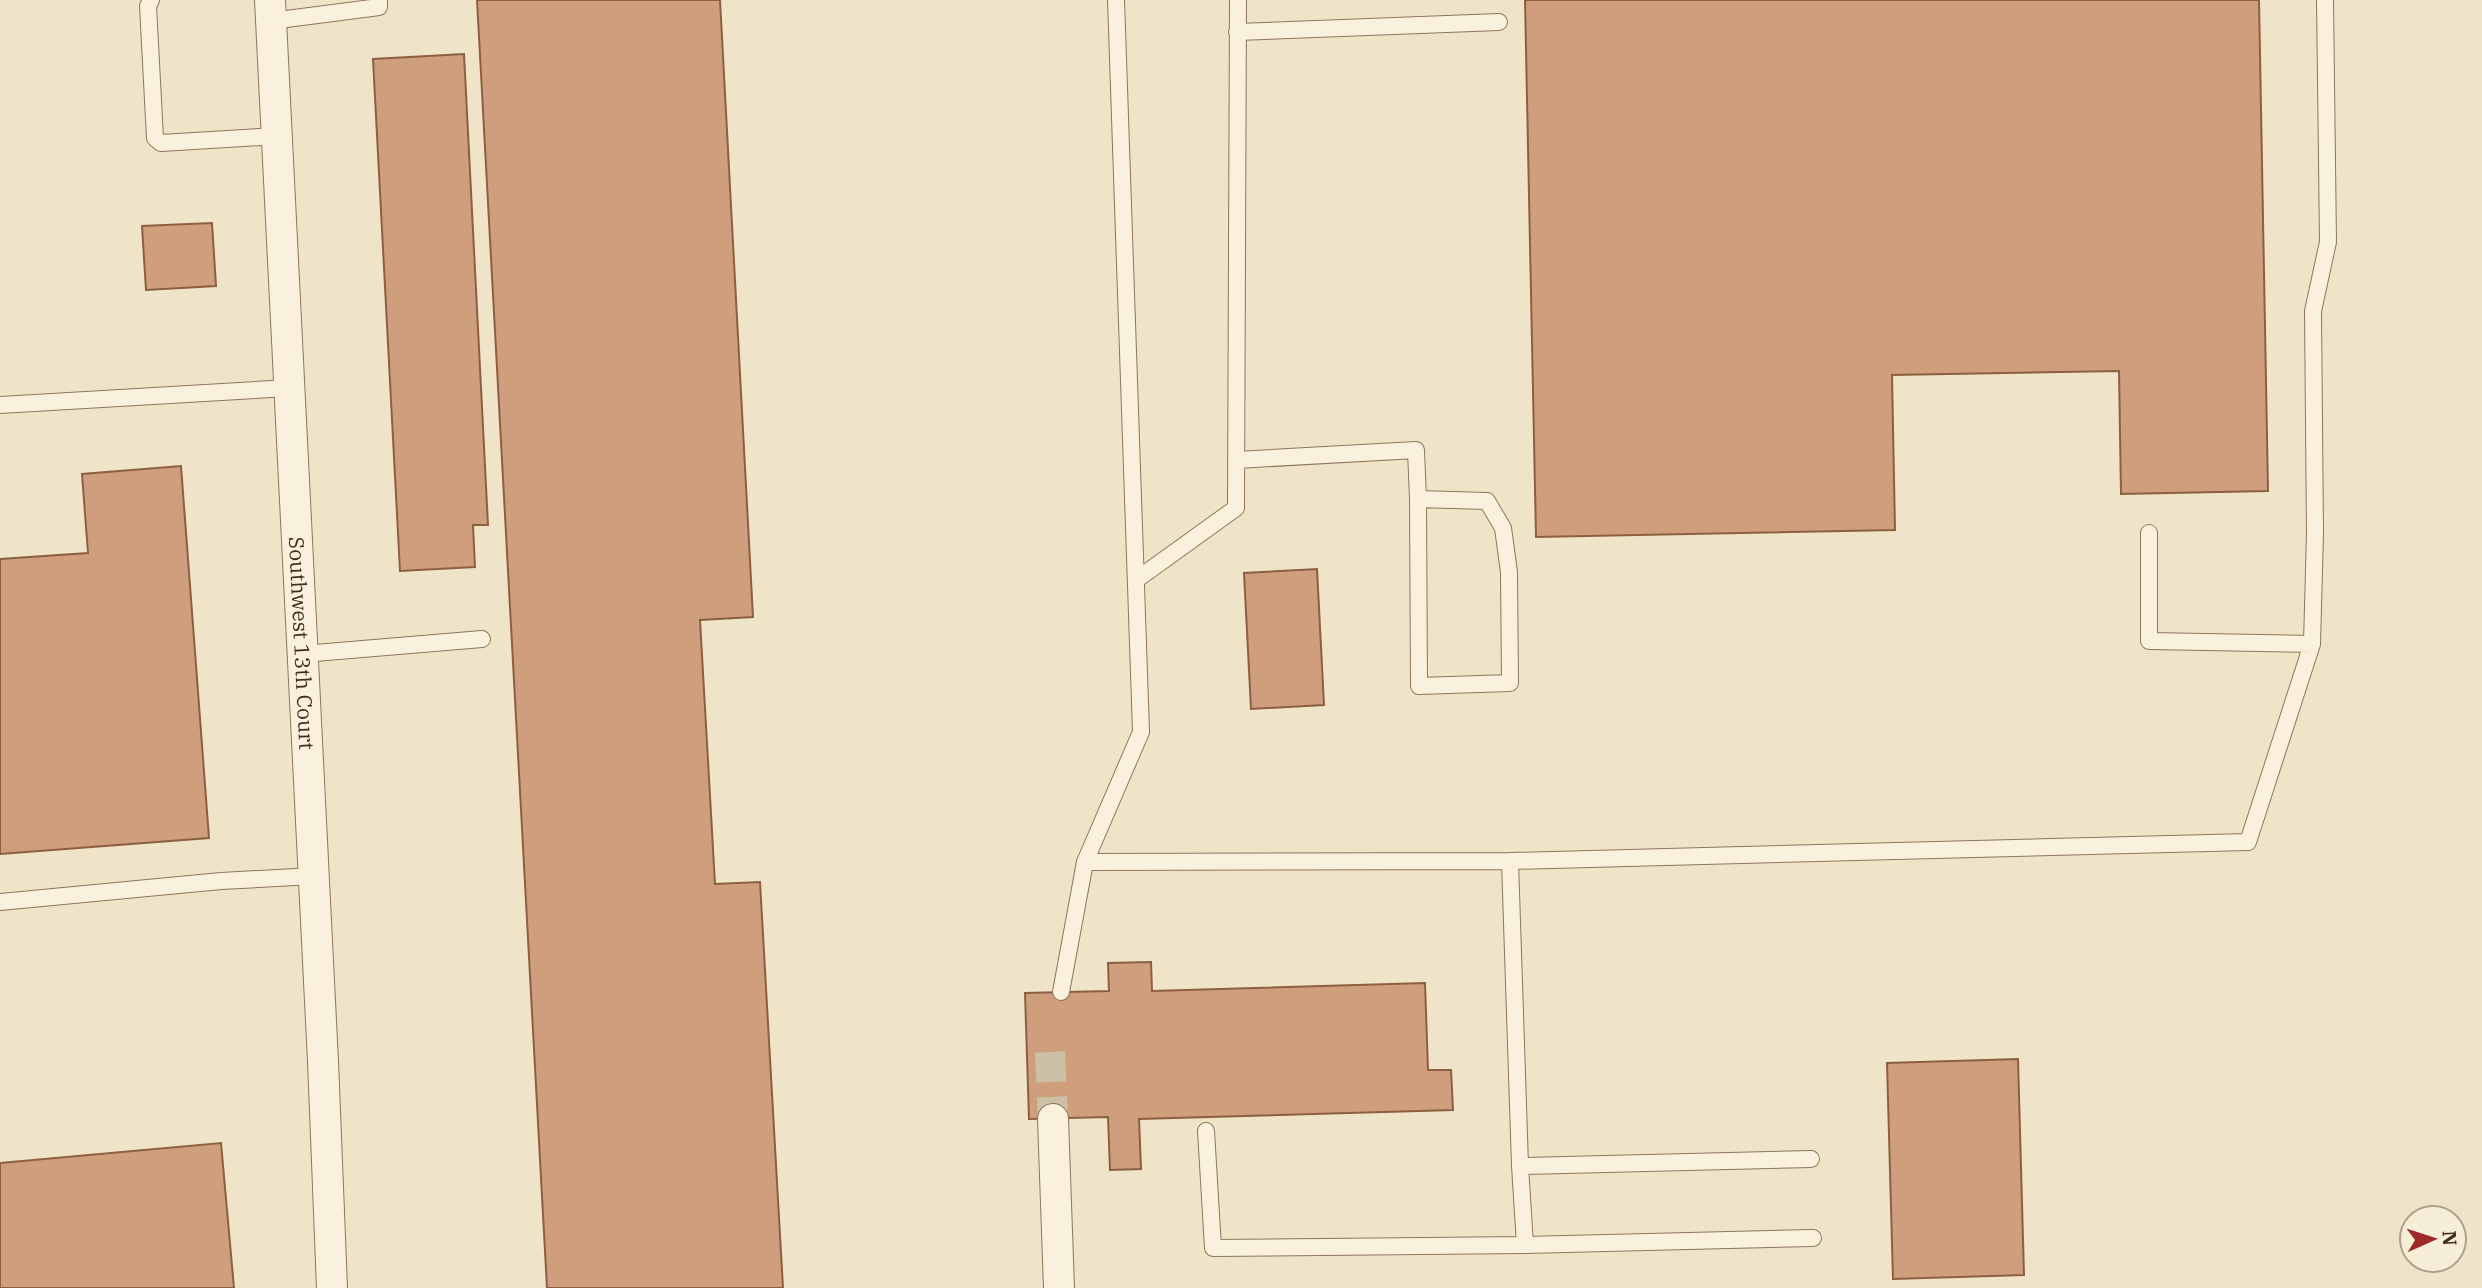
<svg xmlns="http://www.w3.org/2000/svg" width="2482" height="1288" font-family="'IBM Plex Serif',serif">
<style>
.building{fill:#cf9f7d;stroke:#8d5f41;stroke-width:2}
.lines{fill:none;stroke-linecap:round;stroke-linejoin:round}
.minor-tunnel{stroke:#ccc0a6;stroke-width:30;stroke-dasharray:30 15;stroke-linecap:butt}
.service-casing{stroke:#8d765c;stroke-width:18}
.minor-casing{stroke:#8d765c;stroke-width:32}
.service{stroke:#faf1dc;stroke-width:16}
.minor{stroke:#faf1dc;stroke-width:30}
.labels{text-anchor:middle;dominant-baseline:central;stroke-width:5;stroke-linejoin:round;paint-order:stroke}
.street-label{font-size:21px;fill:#3d2e20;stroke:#f7eed8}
</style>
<rect width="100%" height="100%" fill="#f0e4c8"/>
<path class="building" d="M477 0H720L753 617 700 620 715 884 760 882 783 1288H547Z
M1525 0H2259L2268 491 2121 494 2119 371 1892 375 1895 530 1536 537Z
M464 54 488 525H473L475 567 400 571 373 59Z
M212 223 216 286 146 290 142 226Z
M181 466 209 838 0 854V559L88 553 82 474Z
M1317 569 1324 705 1251 709 1244 573Z
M1151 962 1152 991 1425 983 1428 1070H1451L1453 1110 1139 1119 1141 1169 1110 1170 1108 1117 1029 1119 1025 993 1109 991 1108 963Z
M2018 1059 2024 1275 1893 1279 1887 1063Z
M221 1143 234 1288H0V1163Z"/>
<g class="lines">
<path class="minor-tunnel" d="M1050 1052 1053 1119"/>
<g class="service-casing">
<path id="service" d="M151 0 148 6 155 138 161 143 277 136
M271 21 379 7V0
M1237 32 1499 22
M0 405 289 388
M1236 460 1416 450 1418 499 1419 686 1510 683 1509 572 1503 528 1487 501 1418 499
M2149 533V641L2312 644
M1136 580 1236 508 1238 0
M303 654 482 639
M1510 861 1520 1166 1811 1159
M1085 862 1510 861 2248 842 2312 644 2315 533 2313 311 2328 242 2325 0
M0 902 221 881 314 876
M1061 992 1085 862 1141 732 1116 0
M1206 1131 1213 1248 1525 1245
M1520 1166 1525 1245 1813 1238"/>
</g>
<g class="minor-casing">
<g id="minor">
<path id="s1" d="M270 0 323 1061 332 1288"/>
<path d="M1053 1119 1059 1288"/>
</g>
</g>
<use href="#service" class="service"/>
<use href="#minor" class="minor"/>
</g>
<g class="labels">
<g class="street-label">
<text stroke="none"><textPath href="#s1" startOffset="644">Southwest 13th Court</textPath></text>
</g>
</g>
<g transform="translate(2433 1239) rotate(87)"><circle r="33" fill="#f7eed8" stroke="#ada18e" stroke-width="2"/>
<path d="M0-5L12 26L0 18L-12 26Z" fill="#9e2a2b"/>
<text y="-10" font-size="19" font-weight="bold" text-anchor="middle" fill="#3d2e20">N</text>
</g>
</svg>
